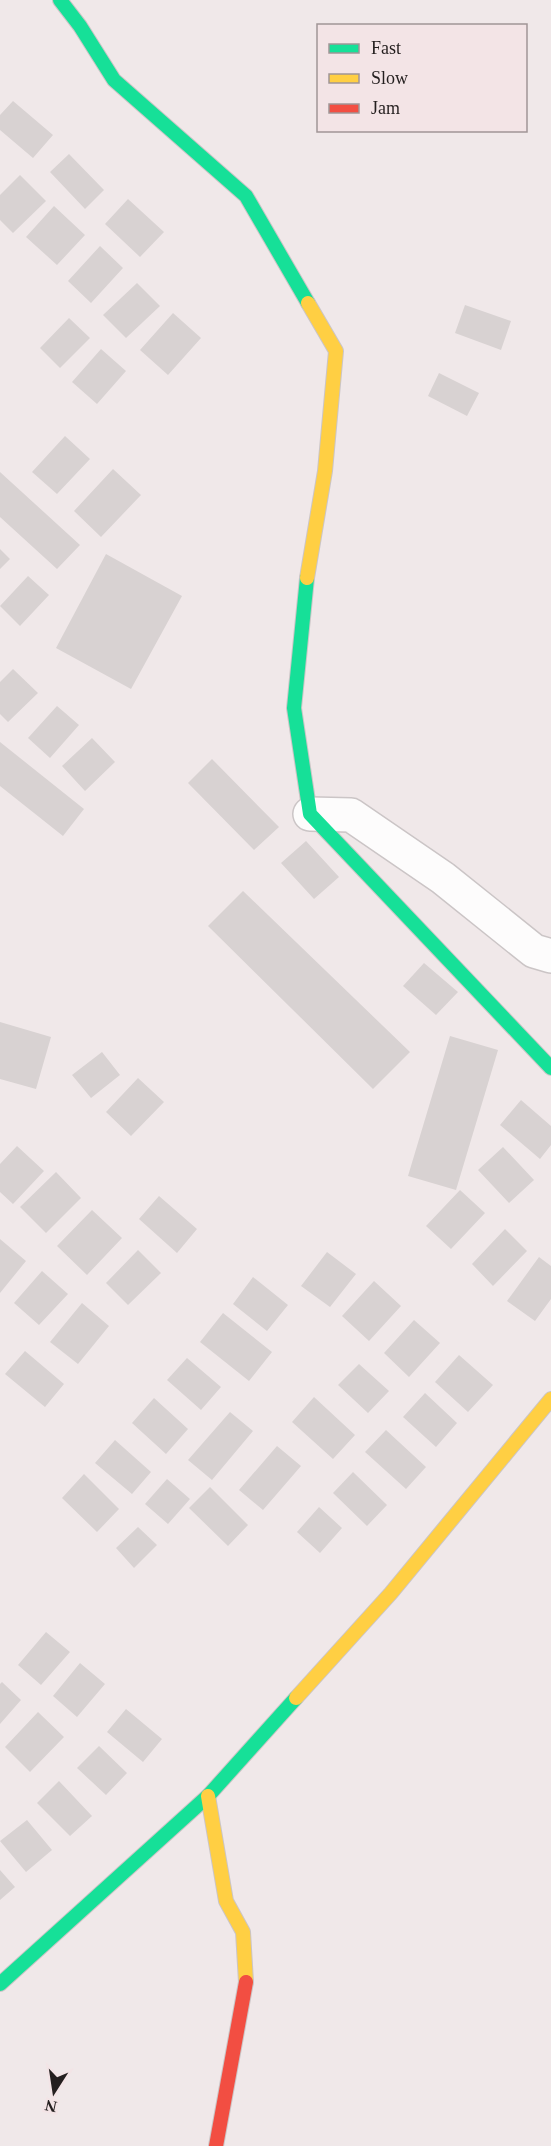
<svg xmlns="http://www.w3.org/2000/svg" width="551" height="2146" font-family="Georgia,serif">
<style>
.building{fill:#d8d2d2}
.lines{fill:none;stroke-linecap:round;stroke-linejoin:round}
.street-casing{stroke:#cbc5c6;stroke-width:36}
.fast-casing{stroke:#cbc5c6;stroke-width:16}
.slow-casing{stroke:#cbc5c6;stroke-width:16}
.jam-casing{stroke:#cbc5c6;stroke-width:16}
.street{stroke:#fdfcfc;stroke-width:33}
.fast{stroke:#16e098;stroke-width:14}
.slow{stroke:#ffcf43;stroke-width:14}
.jam{stroke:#f24e42;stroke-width:14}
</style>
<rect width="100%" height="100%" fill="#f0e8e9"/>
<path class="building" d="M13 101 53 135 33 158 0 130V115Z
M69 154 104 190 85 209 50 172Z
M20 175 46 201 13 233 0 220V195Z
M128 199 164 232 140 257 105 224Z
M54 206 85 235 57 265 26 237Z
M100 246 123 268 91 303 68 281Z
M137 283 160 306 126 338 103 315Z
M465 305 511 321 501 350 455 333Z
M173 313 201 338 168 375 140 350Z
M69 318 90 338 60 368 40 348Z
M101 349 126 371 97 404 72 382Z
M439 373 479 393 467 416 428 396Z
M65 436 90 459 57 494 32 472Z
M113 469 141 495 101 537 74 511Z
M0 472 80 545 57 569 0 517Z
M0 549 10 559 0 569Z
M106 554 182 596 131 689 56 648Z
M28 576 49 595 20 626 0 606Z
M13 669 38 693 8 722 0 714V682Z
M57 706 79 725 50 758 28 738Z
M92 738 115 762 85 791 62 766Z
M0 742 84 809 63 836 0 786Z
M212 759 279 827 254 850 188 783Z
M306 841 339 877 314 899 281 863Z
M243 891 410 1052 373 1089 208 926Z
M424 963 458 992 436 1015 403 986Z
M0 1022 51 1037 36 1089 0 1079Z
M450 1036 498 1050 456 1190 408 1176Z
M102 1052 120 1075 91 1098 72 1075Z
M138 1078 164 1102 131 1136 106 1112Z
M521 1100 551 1126V1145L540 1159 500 1125Z
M17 1146 44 1171 13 1204 0 1192V1164Z
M503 1147 534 1180 509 1203 478 1170Z
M56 1172 81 1198 46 1233 20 1207Z
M460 1190 485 1213 451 1249 426 1226Z
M159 1196 197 1229 177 1253 139 1219Z
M92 1210 122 1238 87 1275 57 1246Z
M505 1229 527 1251 493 1286 472 1264Z
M0 1239 26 1261 0 1293Z
M138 1250 161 1273 128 1305 106 1283Z
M327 1252 356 1274 330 1307 301 1286Z
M539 1257 551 1266V1299L535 1321 507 1301Z
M42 1271 68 1294 39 1325 14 1303Z
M253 1277 288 1305 267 1331 233 1304Z
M374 1281 401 1306 369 1341 342 1316Z
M82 1303 109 1326 78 1364 50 1342Z
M223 1313 272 1352 249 1381 200 1342Z
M414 1320 440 1343 409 1377 384 1353Z
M25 1351 64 1384 45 1407 5 1374Z
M459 1355 493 1385 468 1412 435 1382Z
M187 1358 221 1387 201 1410 167 1380Z
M359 1364 389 1391 368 1413 338 1385Z
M425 1393 457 1423 436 1447 403 1417Z
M314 1397 355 1435 333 1459 292 1422Z
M154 1398 188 1429 166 1454 132 1423Z
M230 1412 253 1431 212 1480 188 1460Z
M386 1430 426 1467 406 1489 365 1452Z
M115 1440 151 1472 132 1494 95 1463Z
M277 1446 301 1466 263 1510 239 1490Z
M353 1472 387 1505 367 1526 333 1493Z
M84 1474 119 1509 97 1532 62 1498Z
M167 1479 190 1499 168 1524 145 1504Z
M210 1487 248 1525 228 1546 189 1508Z
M319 1507 342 1528 320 1553 297 1532Z
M138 1527 157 1545 134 1568 116 1548Z
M46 1632 70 1652 41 1685 18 1665Z
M80 1663 105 1684 77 1717 53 1696Z
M2 1682 21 1700 0 1724V1684Z
M126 1709 162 1739 143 1762 107 1732Z
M38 1712 64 1737 30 1772 5 1747Z
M99 1746 127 1773 106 1795 77 1768Z
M59 1781 92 1816 70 1836 37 1803Z
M27 1820 52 1850 26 1872 0 1841Z
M0 1870 15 1887 0 1900Z"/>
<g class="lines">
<g class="street-casing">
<path id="street" d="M310 814 351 815 443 878 534 951 551 956"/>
</g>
<g class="fast-casing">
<path id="fast" d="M60 0 80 26 114 80 246 196 308 303
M307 578 294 708 310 814 551 1068
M0 1984 208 1796 296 1698"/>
</g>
<g class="slow-casing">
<path id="slow" d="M307 578 325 471 336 351 308 303
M296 1698 391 1593 551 1399
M208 1796 226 1901 243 1932 246 1982"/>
</g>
<g class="jam-casing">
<path id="jam" d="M216 2146 246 1982"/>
</g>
<use href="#street" class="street"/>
<use href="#fast" class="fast"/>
<use href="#slow" class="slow"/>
<use href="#jam" class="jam"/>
</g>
<rect x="317" y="24" width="210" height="108" fill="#f3e4e6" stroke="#a09596" stroke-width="1.5"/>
<rect x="329" y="44" width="30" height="9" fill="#16e098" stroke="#a09596" stroke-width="1.5"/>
<text x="371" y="54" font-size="18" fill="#241f1f">Fast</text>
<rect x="329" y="74" width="30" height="9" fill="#ffcf43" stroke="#a09596" stroke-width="1.5"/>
<text x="371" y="84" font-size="18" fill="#241f1f">Slow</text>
<rect x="329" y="104" width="30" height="9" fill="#f24e42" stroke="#a09596" stroke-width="1.5"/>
<text x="371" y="114" font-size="18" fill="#241f1f">Jam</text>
<g transform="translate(54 2092) rotate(192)" stroke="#f3e4e6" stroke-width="4.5" paint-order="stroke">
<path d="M0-4.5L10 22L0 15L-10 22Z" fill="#241f1f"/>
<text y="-9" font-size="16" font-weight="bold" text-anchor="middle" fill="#241f1f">N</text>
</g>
</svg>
